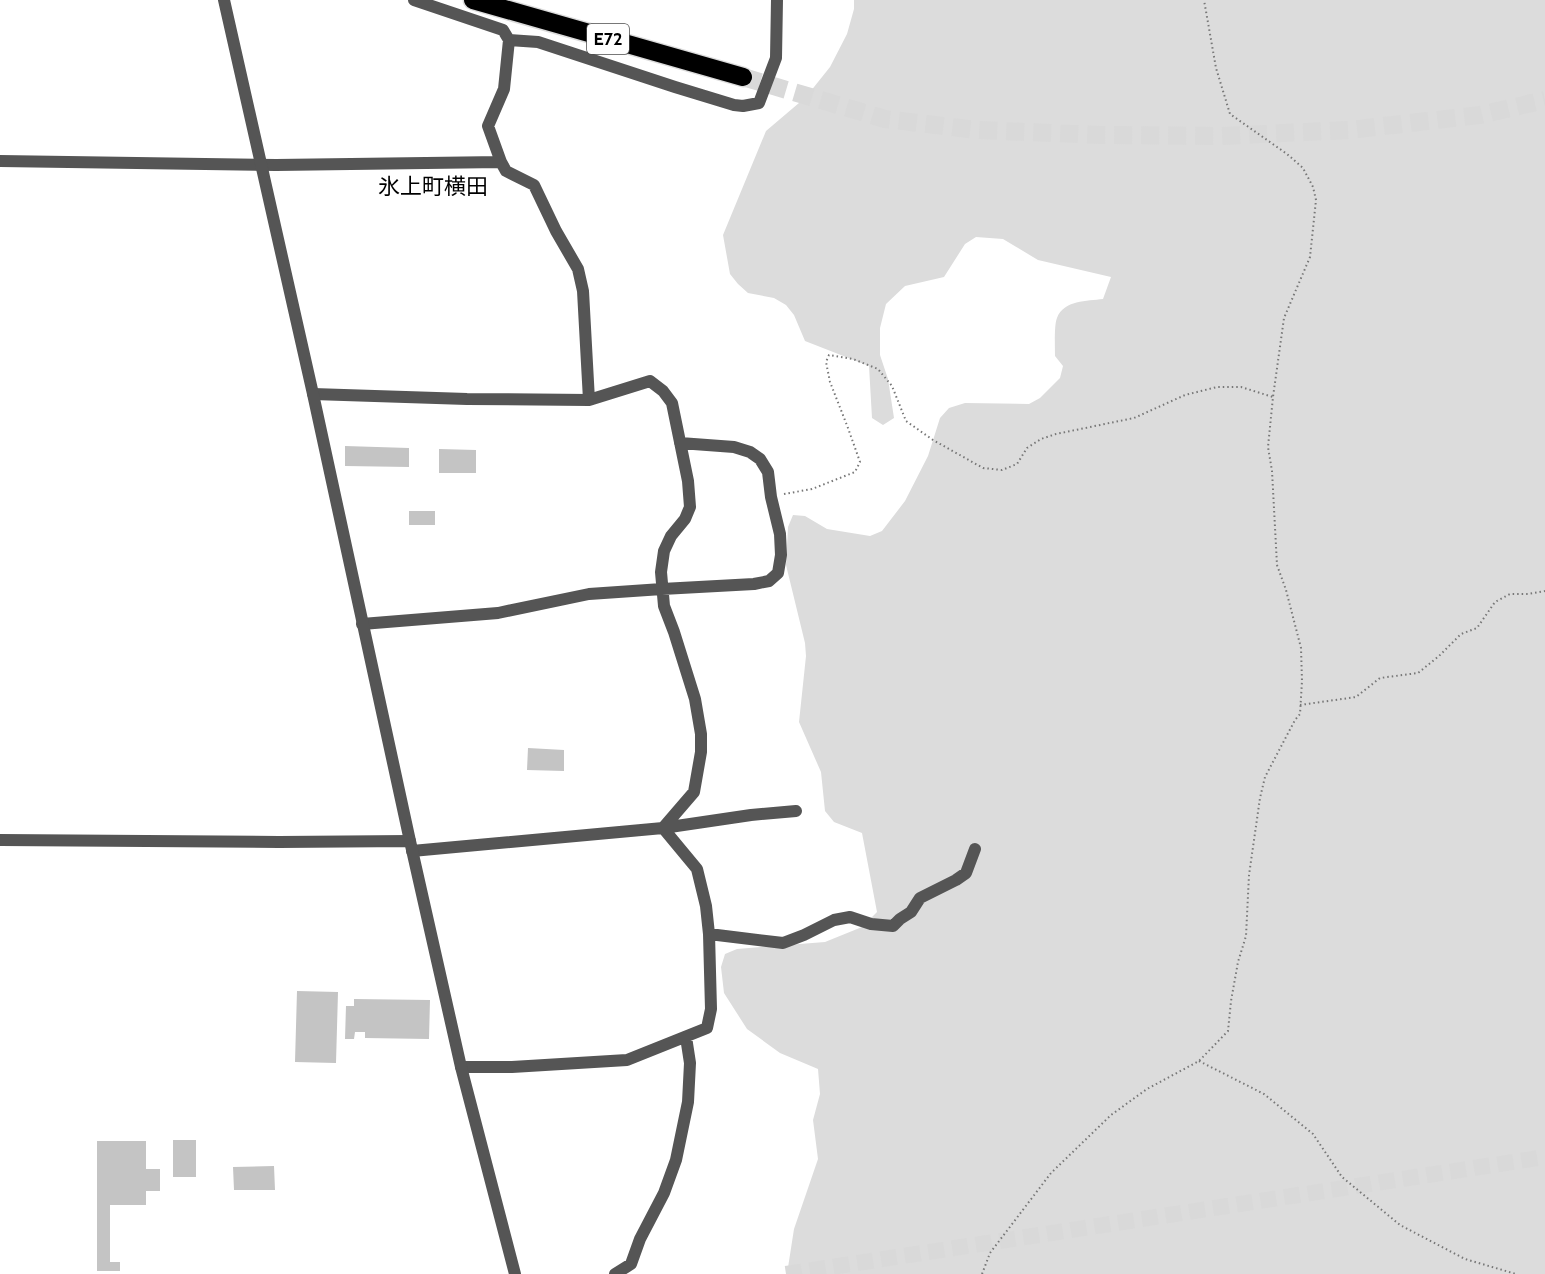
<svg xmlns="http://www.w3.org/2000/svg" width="1545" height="1274" font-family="Cabin,'Noto Sans JP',sans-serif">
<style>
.green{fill:#dcdcdc}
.building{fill:#c4c4c4}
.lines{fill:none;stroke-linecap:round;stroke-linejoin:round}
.trunk-tunnel{stroke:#d9d9d9;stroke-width:16;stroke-dasharray:16 8;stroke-linecap:butt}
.motorway-tunnel{stroke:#d9d9d9;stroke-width:18;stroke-dasharray:18 9;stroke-linecap:butt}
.motorway-casing{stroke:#dbdbdb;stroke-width:21}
.path{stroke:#777;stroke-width:2;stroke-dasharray:1.5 3;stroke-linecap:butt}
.minor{stroke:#555;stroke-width:12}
.tertiary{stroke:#555;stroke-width:12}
.motorway{stroke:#000;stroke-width:18}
.labels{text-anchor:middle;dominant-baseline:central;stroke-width:4.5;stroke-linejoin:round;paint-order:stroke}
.shield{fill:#fff;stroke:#4c4c4c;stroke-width:1.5}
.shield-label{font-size:18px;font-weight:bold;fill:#000}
.quarter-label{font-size:22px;fill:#000;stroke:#fff}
</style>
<rect width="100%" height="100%" fill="#fff"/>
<path class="green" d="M854 0H1545V1274H787L794 1229 818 1159 813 1120 820 1094 818 1069 780 1053 747 1029 724 993 721 967 725 954 737 949 825 942 862 927 877 912 862 833 834 822 825 811 821 772 799 722 806 656 805 643 786 565 788 527 793 515 805 516 827 529 870 536 882 531 905 501 928 456 940 418 949 408 965 403 1029 404 1040 398 1060 378 1063 366 1055 356C1055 347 1054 325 1057 318 1064 300 1087 301 1103 299L1111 277 1038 260 1003 239 976 237 965 244 944 277 905 286 886 304 880 328V355L888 379 894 418 883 425 872 418 869 366 805 341 794 315 786 305 774 298 748 293 738 284 730 274 723 235 766 131 806 97 830 67 847 34 854 9Z"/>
<path class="building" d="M345 446 409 448V467L345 466Z
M439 449 476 450V473H439Z
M409 511H435V525H409Z
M528 748 564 750V771L527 770Z
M297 991 338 992 336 1063 295 1062Z
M354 999 430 1000 429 1039 365 1038V1032H355L354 1039H345L346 1006H354Z
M173 1140H196V1177H173Z
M97 1141H146V1169H160V1191H146V1205H110V1262H120V1271H97Z
M274 1166 275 1190H234L233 1167Z"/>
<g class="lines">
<path class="trunk-tunnel" d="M786 1274 1545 1157"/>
<path class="motorway-tunnel" d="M743 77 885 119 977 130 1100 135 1222 136 1349 130 1480 115 1545 100"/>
<g class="motorway-casing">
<path id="motorway" d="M473 0 743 77"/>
</g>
<path class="path" d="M784 494 812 489 855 472 860 462 848 428 830 382 826 362 829 355 853 359 878 369 892 386 906 421 933 440 983 468 1002 470 1017 464 1027 448 1041 439 1056 434 1134 418 1185 395 1217 387H1241L1273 397
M1300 705 1356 697 1380 678 1418 673 1439 656 1461 634 1477 628 1495 602 1510 594H1528L1545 591
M1199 1061 1264 1094 1313 1134 1342 1177 1400 1225 1465 1259 1516 1274
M982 1274 990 1253 1051 1173 1111 1115 1147 1089 1199 1061 1228 1031 1231 1001 1238 962 1246 936 1249 875 1260 798 1265 777 1295 720 1300 714 1302 681 1301 648 1286 590 1277 565 1272 471 1268 447 1273 397 1284 318 1310 257 1316 200 1313 187 1303 168 1287 154 1230 114 1216 68 1204 0"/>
<path class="minor" d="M414 0 503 30 509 40 504 89 488 126 501 162 506 171 534 185 556 231 578 269 583 291 589 400
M509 40 538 42 675 87 734 105 743 106 759 103 776 58 777 0
M0 161 276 165 501 162
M313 394 467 399 589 400 650 381 663 391 672 403 688 481 690 507 685 519 671 536 664 551 661 572 664 606 674 632 695 699 701 734V752L694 792 663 828
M362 624 498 613 589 594 662 589 754 584 769 581 778 573 781 555 780 534 771 497 768 472 760 459 750 452 734 447 680 443
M0 840 279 842 410 841
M412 851 663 828 751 815 796 811
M709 934 783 943 804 935 834 920 850 917 871 924 893 926 900 919 911 912 920 898 956 880 966 873 975 849
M461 1067H512L627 1060 707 1028 711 1009 709 934 706 906 697 869 663 828
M615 1274 631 1264 640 1239 664 1193 676 1160 688 1102 690 1063 686 1037"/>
<path class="tertiary" d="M224 0 313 394 410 841 461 1067 515 1274"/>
<use href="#motorway" class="motorway"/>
</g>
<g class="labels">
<rect class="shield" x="587" y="24" width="42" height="30" rx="4.5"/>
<g class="shield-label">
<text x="608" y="39">E72</text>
</g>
<g class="quarter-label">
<text x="433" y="186">氷上町横田</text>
</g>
</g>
</svg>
